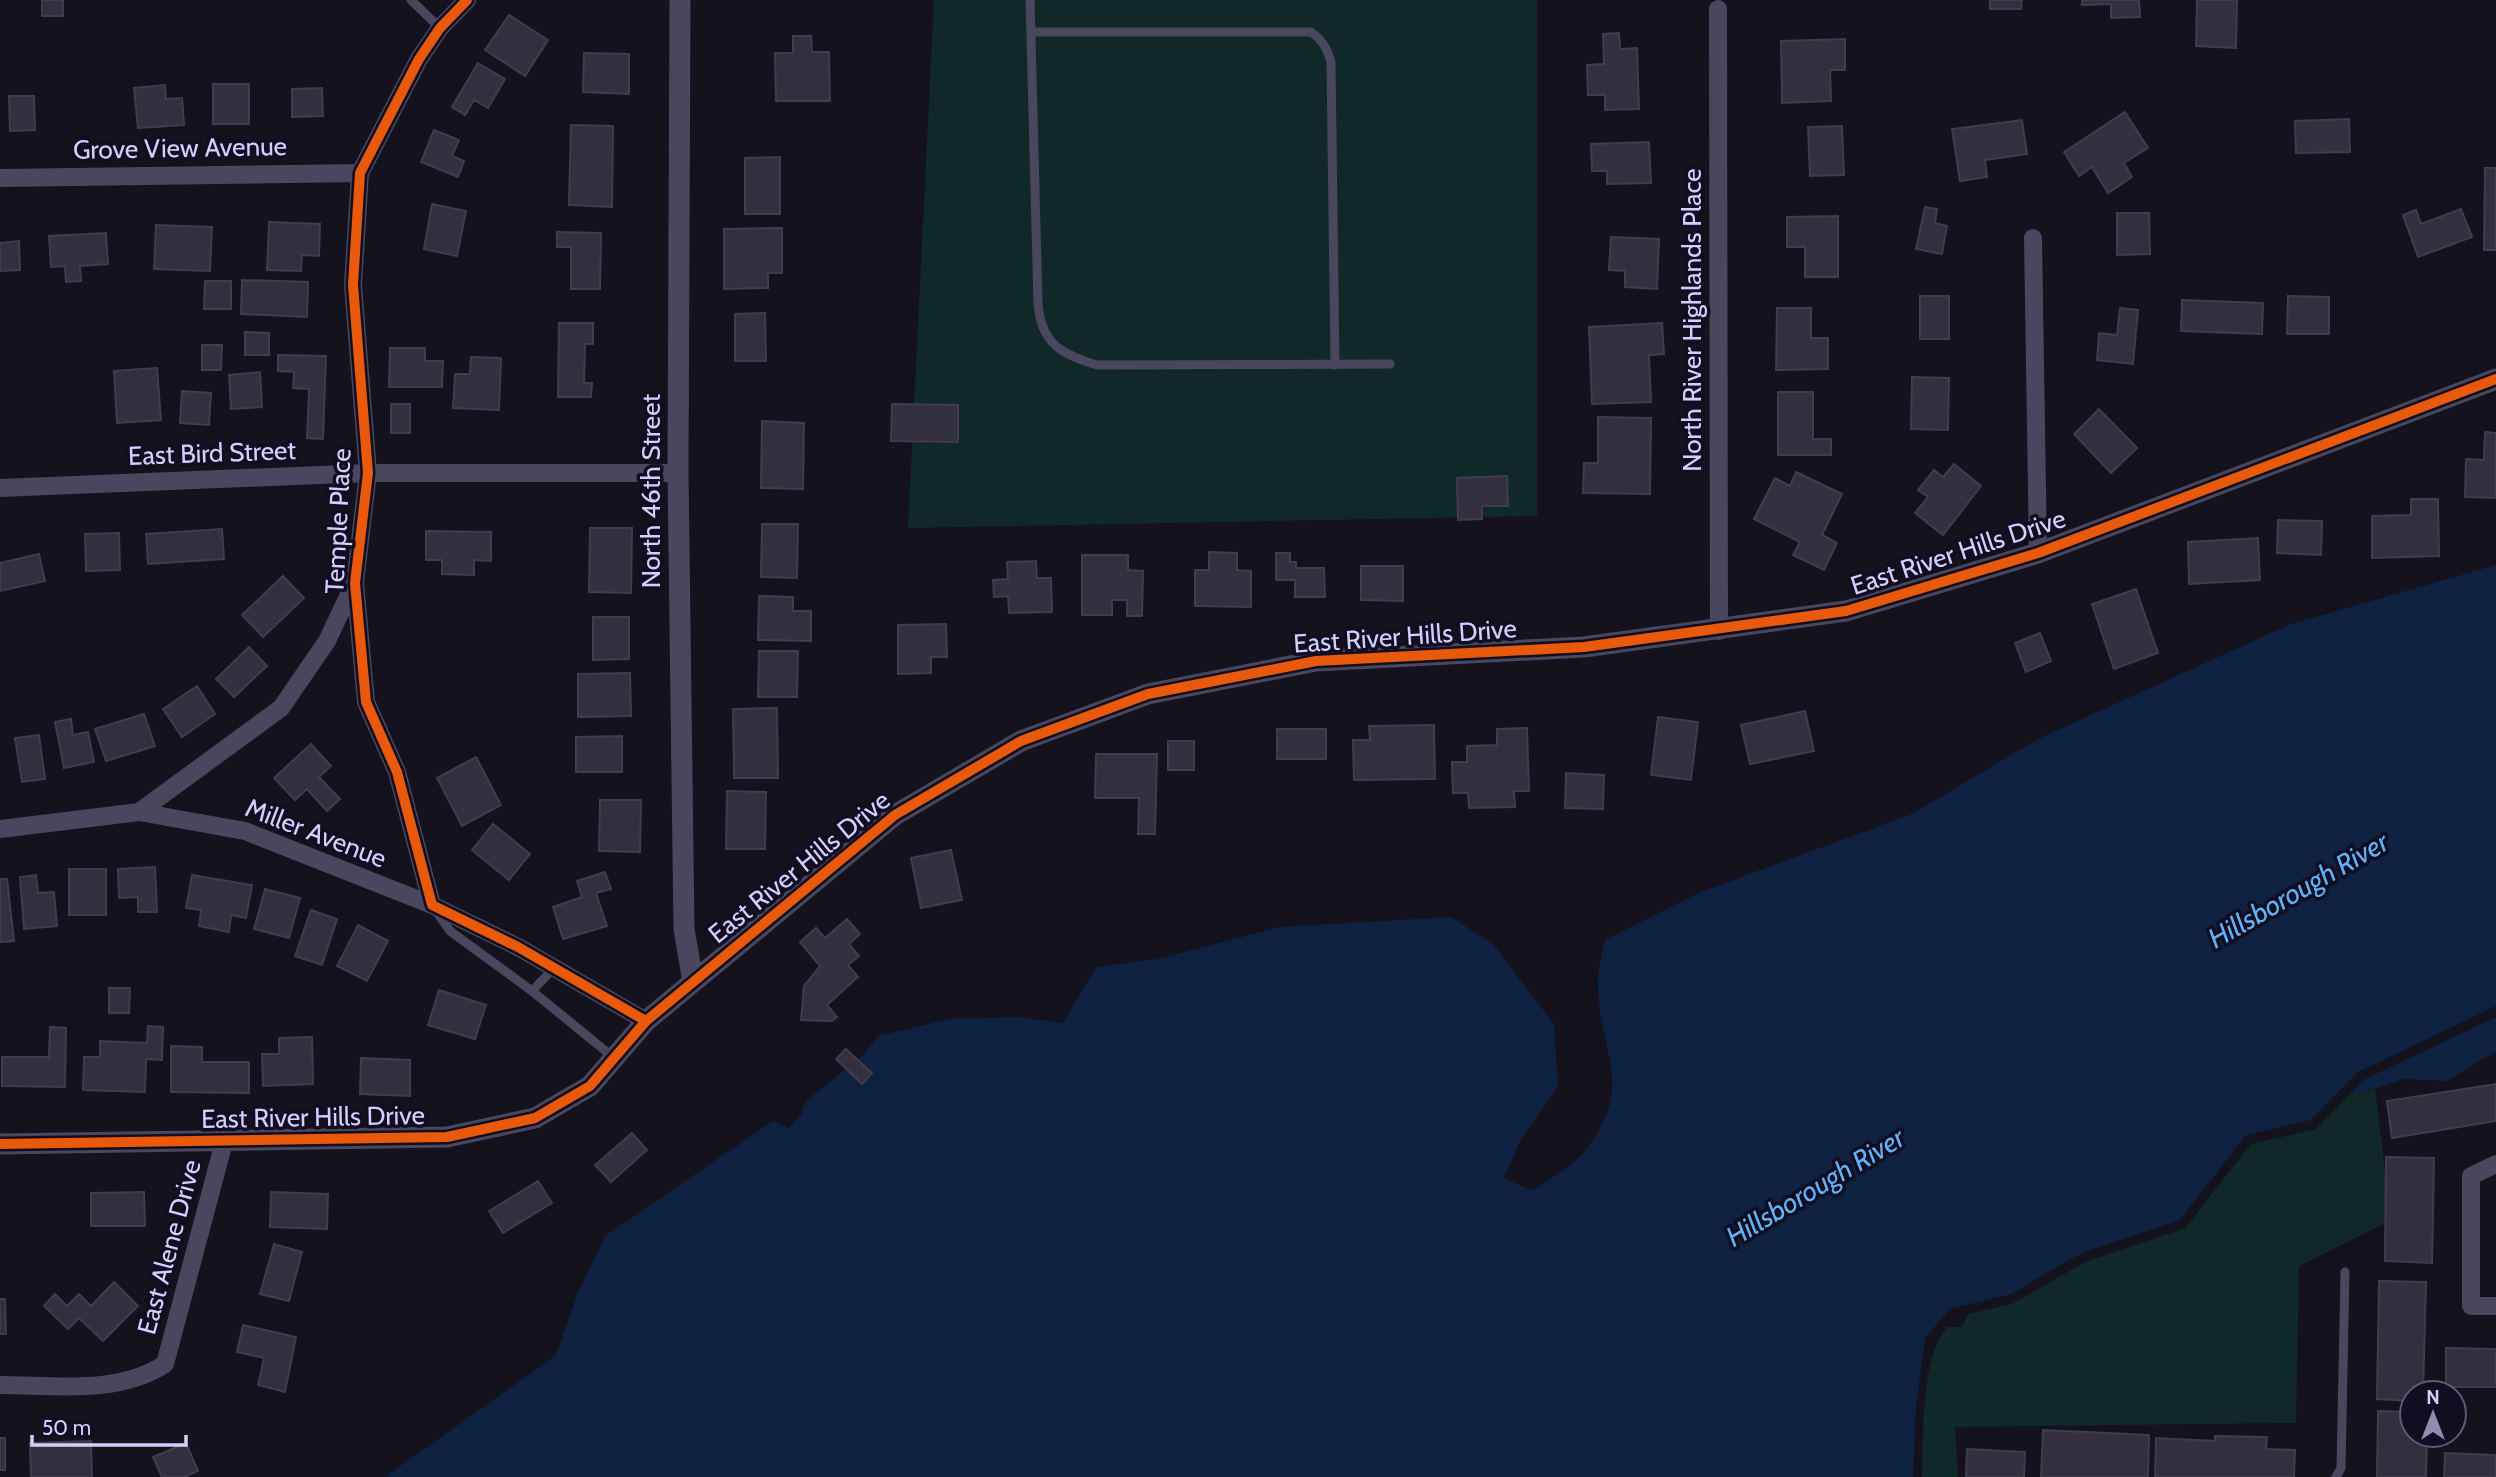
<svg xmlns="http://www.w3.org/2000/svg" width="2496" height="1477" font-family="Cabin,sans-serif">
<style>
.green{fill:#112828}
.water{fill:#0e2141}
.building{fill:#32303f;stroke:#403c50;stroke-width:2}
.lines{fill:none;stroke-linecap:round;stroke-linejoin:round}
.service{stroke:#48475e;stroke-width:9}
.minor{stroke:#48475e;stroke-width:18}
.tertiary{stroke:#48475e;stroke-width:21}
.cycleway-casing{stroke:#110e21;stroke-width:15}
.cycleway{stroke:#e8590c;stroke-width:10}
.labels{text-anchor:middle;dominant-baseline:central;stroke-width:7;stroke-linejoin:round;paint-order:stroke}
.street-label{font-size:26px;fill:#d4cffe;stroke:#110e21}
.water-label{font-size:28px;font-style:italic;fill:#60b3fb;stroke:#110e21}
</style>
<rect width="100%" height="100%" fill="#14121d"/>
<path class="green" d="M934 0H1537V516L908 528Z
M2375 1088 2391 1220 2299 1266 2296 1423 1955 1427 1958 1477H1922C1924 1436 1920 1359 1947 1327H1962L1968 1314 2012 1304 2085 1262 2185 1228 2251 1144 2316 1129 2350 1094Z"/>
<path class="water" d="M2496 565V1006L2358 1072 2311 1120 2246 1135 2180 1220 2082 1253 2011 1294 1950 1309 1925 1338 1916 1407 1913 1477H385L556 1355 577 1295 605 1236 773 1121 788 1128 801 1115 805 1102 862 1056 878 1036 949 1019 1019 1017 1063 1023 1096 967 1158 959 1280 927 1451 917 1493 944 1554 1024 1558 1087 1520 1141 1504 1178 1533 1191C1549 1179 1572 1167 1584 1152 1638 1084 1598 1054 1598 983 1598 969 1602 954 1605 940L1701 892 1912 814 2038 739 2291 624Z
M2496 1017V1051L2447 1081 2404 1079 2360 1094H2350L2363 1080Z"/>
<path class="building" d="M42 0H63V16H42Z
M1990 0H2022L2021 9H1990Z
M2082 0H2139L2140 17 2111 18V4L2082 5Z
M2197 0H2237L2236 48 2196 46Z
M509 15 548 40 525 76 485 50Z
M1619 33 1620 49 1637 48 1639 109 1605 110V95H1588L1587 65 1604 64 1603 34Z
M793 36H811L812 52H829L830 101H776L775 53H793Z
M1845 39V70H1830L1831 101 1782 103 1781 41Z
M584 53 629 54V94L583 92Z
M478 63 505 79 488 108 474 100 465 115 452 107Z
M213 84H249V124H213Z
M165 85 166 99 182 98 184 125 138 128 134 88Z
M322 88 323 116 292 117V89Z
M9 96H34L35 130 10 131Z
M2125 112 2148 148 2124 163 2132 177 2108 193 2092 167 2079 176 2064 152Z
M2349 119 2350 152 2296 153 2295 121Z
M2022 120 2027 154 1985 160 1987 177 1960 181 1952 129Z
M571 125 613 126 612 207 569 205Z
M1842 126 1844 175 1810 176 1808 127Z
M434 130 459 140 452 156 464 161 458 177 421 162Z
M1649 142 1651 183 1607 184V171H1592L1591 144Z
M780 157V214H745V158Z
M2485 168H2496V250H2484Z
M432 204 466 211 457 256 424 249Z
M1925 207 1937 209 1935 223 1947 226 1942 254 1916 249Z
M2461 209 2472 237 2418 257 2403 215 2416 210 2421 224Z
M2117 213H2149L2150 254 2117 255Z
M1838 216V277H1805V247H1787V217Z
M269 222 320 224 319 256 302 255 301 271 267 270Z
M156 225 212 227 210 271 154 269Z
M782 228V273H768V288L724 289V229Z
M557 232 601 233 600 289H571V247H557Z
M106 233 108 264 80 266 81 281 66 282 65 266 51 267 49 236Z
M1611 237 1659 239 1657 289 1625 287V271L1609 270Z
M19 241 20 270 0 271V243Z
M242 280 308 282 307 317 241 314Z
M205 281H231V309H204Z
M1920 296H1949V339H1920Z
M2288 296 2329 297V334H2287Z
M2182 300 2263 303 2262 334 2181 331Z
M1777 308H1811V338H1828V369L1776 370Z
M2120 308 2138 310 2133 364 2097 360 2099 333 2117 335Z
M765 313 766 361H735V314Z
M559 323H593V344H585L584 383H592L591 397H558Z
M1662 323 1664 354 1649 355 1651 402 1592 404 1589 327Z
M245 332 269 333V355H245Z
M202 345H222L221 370H202Z
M390 348H425V361H443L442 387H389Z
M278 355 326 356 323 439 307 438 309 389 293 388 294 372 278 371Z
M471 357 501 358 499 410 453 408 455 374H470Z
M157 368 161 420 117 423 114 371Z
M260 372 262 407 231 409 229 375Z
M1912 377 1949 378 1948 430 1911 429Z
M182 391 211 393 209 425 180 423Z
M1778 392H1813V439H1831V455H1778Z
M391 404H410V433H391Z
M892 404 958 405V442L891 441Z
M2099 409 2137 448 2111 473 2074 434Z
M1598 417 1651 418 1650 494 1583 493 1584 463H1598Z
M762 421 804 423 803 489 761 488Z
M2485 432 2496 433V498L2465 497 2466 459 2484 460Z
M1954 464 1981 486 1943 535 1915 513 1928 497 1918 490 1934 470 1943 477Z
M1796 472 1842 494 1822 535 1837 543 1824 570 1793 555 1800 542 1754 519 1775 478 1790 486Z
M1507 476 1508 506H1482V519L1458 520 1457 478Z
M2411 499H2438L2439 556 2372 558V516L2411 515Z
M2278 520 2322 521 2321 555 2277 553Z
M762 524H798L797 578 761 577Z
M590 528H632L631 593 589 592Z
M222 529 224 559 148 564 146 534Z
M426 531 491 532V561L474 560V575L442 574V560H426Z
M119 533 120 570 86 571 85 534Z
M2258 538 2260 580 2189 584 2188 542Z
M1209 552 1237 553V570L1251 571V607L1195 606V570H1209Z
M1276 553H1290V562H1296V568H1324L1325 597H1295V580H1276Z
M39 554 45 581 0 591V563Z
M1082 555H1128V570L1143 571 1142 616H1127V600H1112V615H1082Z
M1036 561 1037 578H1051L1052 612 1009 613 1008 596 994 597 993 580 1008 579 1007 562Z
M1361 566H1403V601L1361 600Z
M283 576 304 598 263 637 242 615Z
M2136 589 2158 653 2114 669 2092 604Z
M759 596 793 597V611H811V641L758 640Z
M593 617H629V659L593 660Z
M946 624 947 657H931V673L898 674V625Z
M2040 633 2051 661 2026 672 2015 643Z
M249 647 267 666 234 697 216 679Z
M759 651H798L797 697H758Z
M630 673 631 716 578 717V674Z
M197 686 215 714 182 737 163 709Z
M777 708 778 778H734L733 709Z
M1805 711 1814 751 1750 764 1741 725Z
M144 714 155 746 106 761 95 729Z
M1658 717 1698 722 1691 780 1651 775Z
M71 719 73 735 88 732 94 762 64 768 55 722Z
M1434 725 1435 779 1354 780 1353 740H1370L1369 726Z
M1527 728 1529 791H1514L1515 807 1469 808 1468 793H1453L1452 762H1467V746L1497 745V729Z
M1277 729H1326V759H1277Z
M39 735 45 779 22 782 15 738Z
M622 736V772H576V737Z
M1168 741H1194V770H1168Z
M311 744 331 766 319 777 340 799 327 811 307 789 295 800 274 778Z
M1096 754H1157L1155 834H1138L1139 798H1095Z
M476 757 501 805 462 826 437 778Z
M1566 773 1604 775 1603 809 1565 808Z
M727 791 766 792 765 849H726Z
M600 800H641L640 852 599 851Z
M493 824 530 854 509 880 472 850Z
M951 850 962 900 921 908 911 858Z
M155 867 157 912H138V897L119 898 118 869Z
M69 869H106V915H69Z
M605 872 611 889 596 893 607 926 563 939 553 907 582 897 577 881Z
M36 875 38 893 54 892 57 926 24 929 20 877Z
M192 875 252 885 246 918 231 915 229 932 199 926 201 910 186 908Z
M0 879H7L14 941 0 942Z
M265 889 300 898 289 938 254 929Z
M311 910 337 919 322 965 295 956Z
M847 919 860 934 849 944 859 956 848 965 858 977 827 1005 837 1017 832 1021 801 1020 804 986 820 966 800 942 816 928 825 938Z
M358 925 388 941 367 981 337 966Z
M109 988H130L129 1013H109Z
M439 990 486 1005 475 1039 428 1025Z
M148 1026 163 1027 162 1060 146 1059 145 1092 83 1090 84 1057H100V1041L147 1043Z
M50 1027 66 1028 65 1087 2 1086V1057H49Z
M312 1037 313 1084 263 1086 262 1054H279V1038Z
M171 1046 202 1047V1062H249V1093L171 1092Z
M846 1049 872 1073 862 1084 836 1059Z
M361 1058 410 1060V1096L360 1094Z
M2496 1084V1121L2392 1138 2387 1101Z
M632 1133 647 1150 611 1182 595 1165Z
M2386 1157 2434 1158 2432 1263 2385 1261Z
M538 1181 552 1203 503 1233 489 1211Z
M144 1192 145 1226H91V1193Z
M271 1192 328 1194 327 1229 270 1227Z
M274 1244 302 1252 289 1301 260 1294Z
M2379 1281 2426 1282 2423 1393H2412V1401L2377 1399Z
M114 1282 138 1306 103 1341 79 1318 68 1329 44 1306 55 1294 67 1306 79 1294 91 1306Z
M0 1299H5L6 1334H0Z
M243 1325 296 1337 285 1392 258 1385 264 1358 237 1352Z
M2446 1348 2496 1349V1387H2446Z
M2378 1411 2412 1412V1435H2427L2426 1477H2377Z
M2043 1430 2149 1435 2148 1477H2041Z
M2215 1436 2267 1437 2266 1449 2295 1450 2294 1477H2155L2156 1438 2215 1441Z
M0 1438H5V1470H0Z
M91 1441 92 1477H31L30 1443Z
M186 1443 198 1471 184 1477H162L153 1457Z
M1967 1449 2025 1452 2024 1477H1966Z
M2445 1453 2496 1455V1477H2444Z"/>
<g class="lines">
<path class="service" d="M411 0 440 28
M1030 0 1038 303C1041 344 1061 354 1097 365L1390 364
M1032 32H1311C1323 41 1327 48 1331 62L1335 365
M435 910 450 931 532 991
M554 968 532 991 613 1057
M2336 1477 2341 1468 2345 1272"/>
<path class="minor" d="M467 0 440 28 419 59 360 173 353 285 368 473 355 583 366 702 397 772 432 905 518 947 646 1021
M1718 9 1719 631
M0 178 360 173
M2033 238 2038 553
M0 488 368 473H678
M139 812 245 831 432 905
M0 829 139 812 281 708 327 641 353 586
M2496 1164 2471 1176V1306H2496
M0 1385C54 1385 118 1395 165 1364L224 1142"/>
<path class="tertiary" d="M680 0 678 473 684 929 693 982
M0 1144 447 1137 535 1118 590 1086 646 1021 895 815 1021 741 1148 694 1316 661 1584 647 1846 611 2038 553 2496 379"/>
<g class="cycleway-casing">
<path id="cycleway" d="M467 0 440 28 419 59 360 173 353 285 368 473 355 583 366 702 397 772 432 905 518 947 646 1021
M0 1144 447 1137 535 1118 590 1086 646 1021 895 815 1021 741 1148 694 1316 661 1584 647 1846 611 2038 553 2496 379"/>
</g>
<use href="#cycleway" class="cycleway"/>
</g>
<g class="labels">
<g class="street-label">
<text transform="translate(180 148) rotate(-1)">Grove View Avenue</text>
<text transform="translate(1692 320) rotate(-90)">North River Highlands Place</text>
<text transform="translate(212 453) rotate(-2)">East Bird Street</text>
<text transform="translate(651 491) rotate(-90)">North 46th Street</text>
<text transform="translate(338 521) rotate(-87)">Temple Place</text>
<text transform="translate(1958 552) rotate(-18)">East River Hills Drive</text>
<text transform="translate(1405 636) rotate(-4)">East River Hills Drive</text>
<text transform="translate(316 833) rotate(21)">Miller Avenue</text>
<text transform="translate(799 867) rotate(-39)">East River Hills Drive</text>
<text transform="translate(313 1117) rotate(-1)">East River Hills Drive</text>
<text transform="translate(169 1247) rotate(-75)">East Alene Drive</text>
</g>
<g class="water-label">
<text transform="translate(2298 890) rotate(-30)">Hillsborough River</text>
<text transform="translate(1815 1187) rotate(-31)">Hillsborough River</text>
</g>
</g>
<g transform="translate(2433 1414)"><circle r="33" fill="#110e21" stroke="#5f5b79" stroke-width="2"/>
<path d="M0-5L12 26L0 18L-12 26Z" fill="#918daf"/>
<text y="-10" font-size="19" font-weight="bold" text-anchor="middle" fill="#d4cffe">N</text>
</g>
<path d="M32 1435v10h154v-10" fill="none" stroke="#d4cffe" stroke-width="3.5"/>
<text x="42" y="1435" font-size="21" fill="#d4cffe" stroke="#110e21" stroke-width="5" paint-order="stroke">50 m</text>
</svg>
